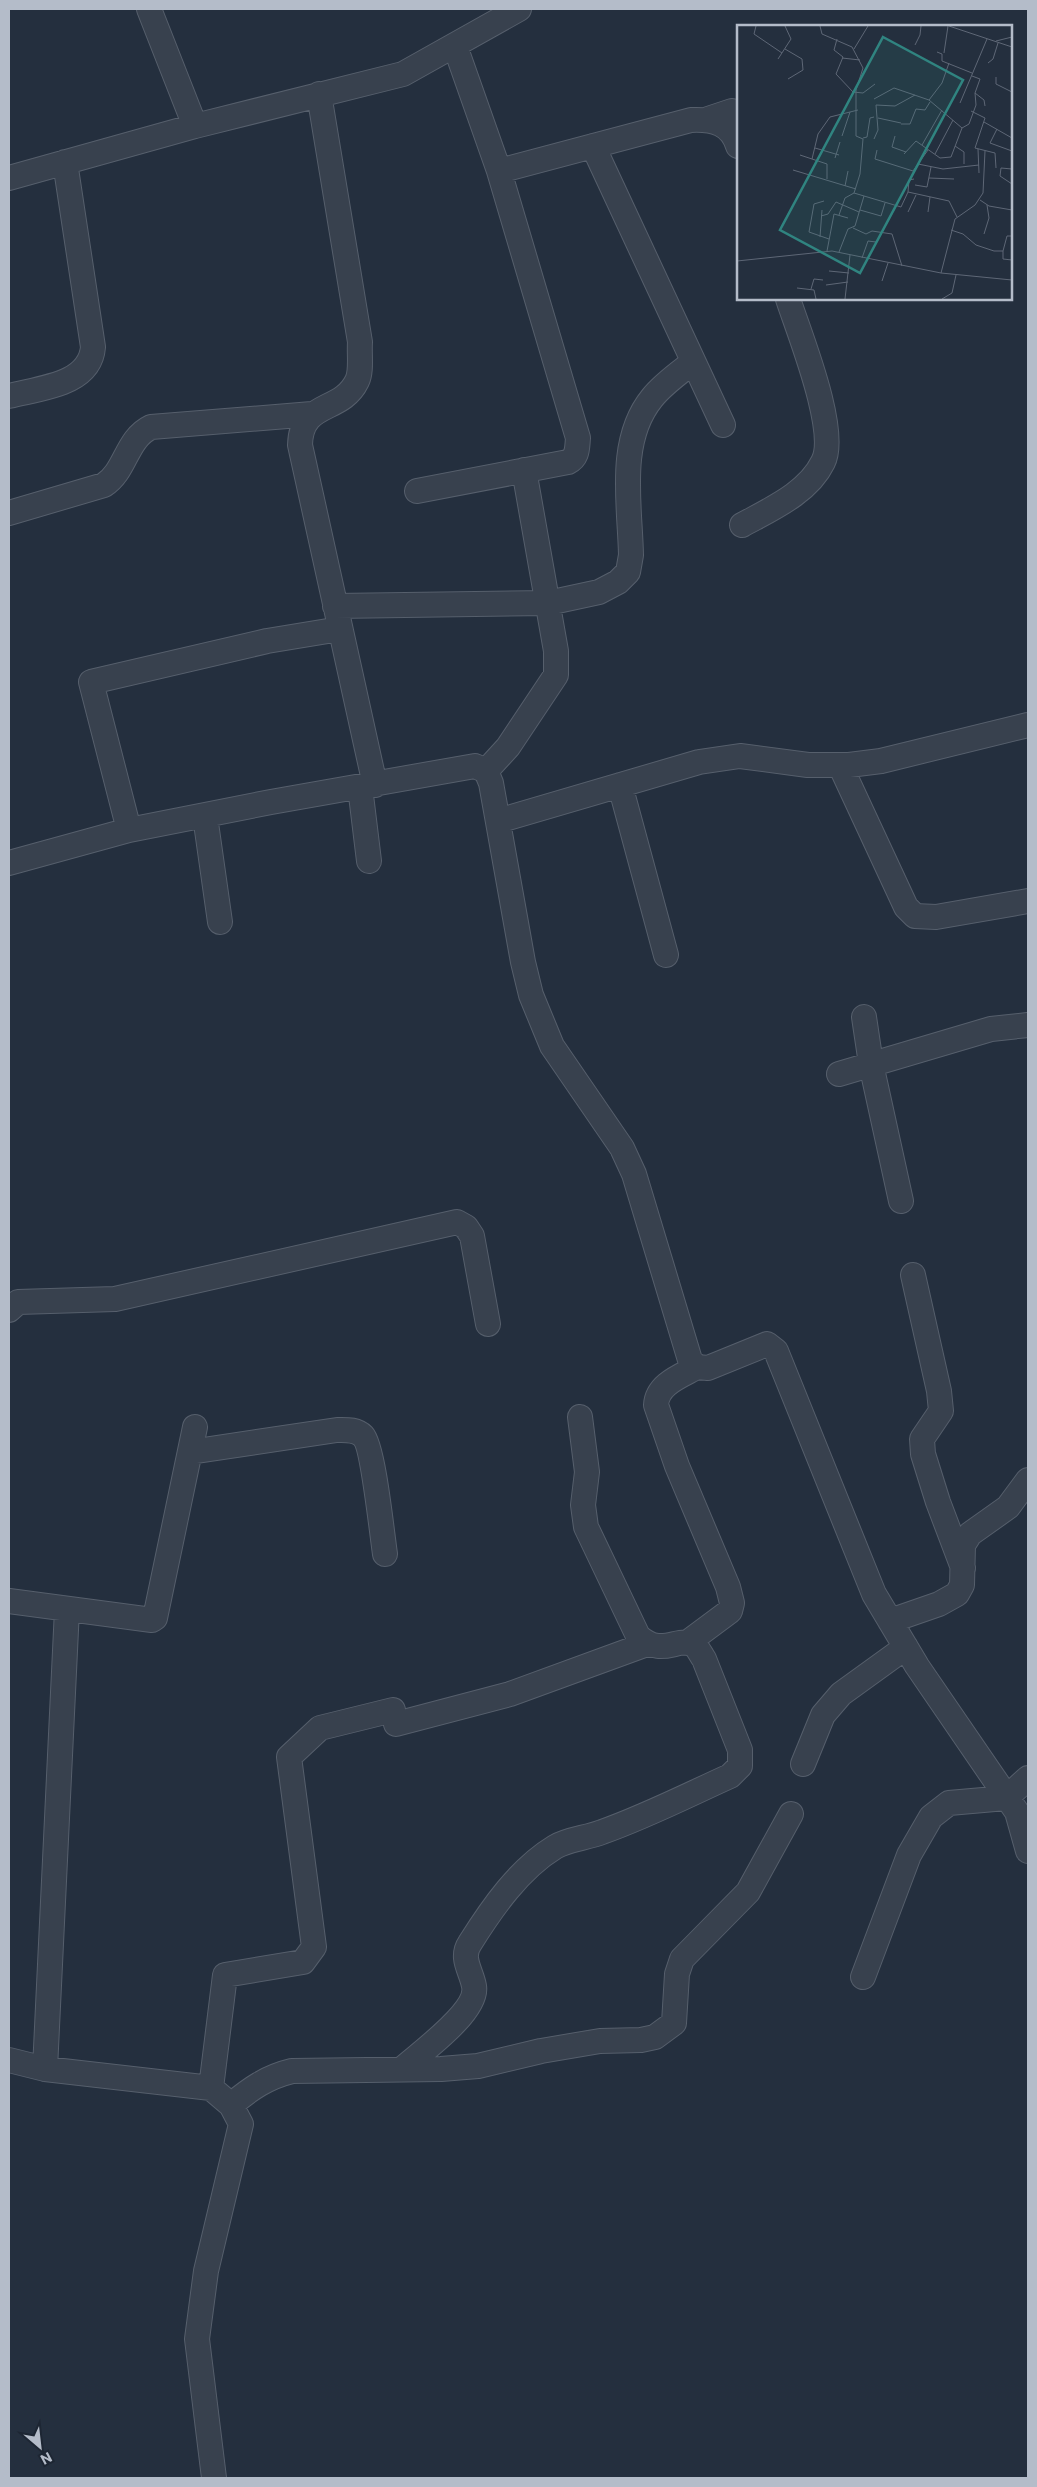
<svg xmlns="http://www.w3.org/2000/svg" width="1037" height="2487" font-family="Commissioner,sans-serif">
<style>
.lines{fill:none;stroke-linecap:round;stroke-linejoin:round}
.minor-casing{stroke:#565f6c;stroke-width:26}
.minor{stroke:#38414e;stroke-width:24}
.inset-road{fill:none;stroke:#5e6776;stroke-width:1}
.view{fill:#308480;fill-opacity:0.15;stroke:#308480;stroke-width:2.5}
.inset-edge{fill:none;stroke:#b4bcc9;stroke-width:2.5}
</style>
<rect width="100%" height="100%" fill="#242f3e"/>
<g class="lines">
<g class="minor-casing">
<path id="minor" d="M149 9 195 126
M319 94 360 342C359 354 362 371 357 381 341 414 301 400 300 445L375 785
M708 119 732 111 738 113
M593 146 723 425
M499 171 691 120C713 119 731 123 738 146
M9 178 195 126 403 74 519 9
M9 396C40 388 90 385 93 347L65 162
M417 491 568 462C578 457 577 448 578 438L499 171 455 46
M9 513 104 485C126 471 126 439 151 427L312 414
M742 525C771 509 808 493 823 462 839 431 799 333 788 299
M335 606 548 603 599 592 618 582 628 572 631 555C630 505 617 441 652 398 663 384 679 373 693 362
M840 765 906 907 915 916 936 917 1028 901
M486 771 508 747 556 675V651L524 470
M620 785 666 955
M360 787 369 861
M205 816 220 922
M498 821 699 762 740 756 808 765H849L881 761 1028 725
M129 830 91 682 267 641 340 629
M9 863 129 830 271 802 475 766 486 771 491 783 523 962 531 995 552 1046 622 1148 634 1174 690 1360 697 1367 708 1368 767 1344 776 1351 874 1594 917 1666 1017 1812 1028 1851
M864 1017 871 1064 901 1201
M839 1074 991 1029 1028 1025
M913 1275 939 1391 941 1411 922 1439 923 1454 938 1502 963 1568
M9 1310 18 1302 115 1299 457 1222 466 1227 472 1236 488 1324
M190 1452 337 1430C346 1430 356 1429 363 1436 373 1446 382 1534 385 1554
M9 1601 152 1620 155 1618 195 1427
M890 1621 939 1604 957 1594 962 1585 963 1545 970 1534 1008 1507 1028 1480
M687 1643 730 1611 732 1603 728 1587 677 1466 656 1405C657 1384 681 1376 697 1367
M396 1724 510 1694 647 1644
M803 1764 823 1715 841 1694 906 1647
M863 1977 909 1855 931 1817 949 1803 1006 1798 1028 1778
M9 2060 45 2069 211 2088 231 2105 241 2124 206 2271 197 2339 214 2478
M45 2069 67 1609
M402 2069C420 2053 479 2011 474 1986 471 1970 460 1958 470 1943 492 1908 519 1869 555 1847 568 1839 587 1838 602 1832 645 1817 688 1795 730 1776L740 1766V1750L704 1659C701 1655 698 1648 695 1646 679 1634 663 1659 638 1636L586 1527 583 1505 587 1472 580 1417
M211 2088 225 1975 303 1962 314 1947 289 1757 320 1728 393 1710
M231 2105C250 2089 267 2077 292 2071L441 2069 478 2066 541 2051 600 2041 641 2040 655 2037 674 2023 677 1974 682 1959 748 1892 791 1814"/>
</g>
<use href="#minor" class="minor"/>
</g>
<g transform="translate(737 25)">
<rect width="275" height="275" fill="#242f3e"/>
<path class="inset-road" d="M19 1 17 9 45 28M83 1 85 9 115 22 126 43 119 65V111L126 114 123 149 117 168 164 182 171 167M212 1 275 22M100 14 97 25 106 32 99 49 116 67 126 68 138 59M259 16 275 12M178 20 183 10 184 1M48 24 65 34 66 45 51 54M117 24 131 1M200 27 205 29V36L235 48M207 28 211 1M105 33 123 35M41 34 54 14 48 1M212 38 205 58 192 75 225 103 232 99 239 80 238 68 243 54 235 51M251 38 256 34 261 18M259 52V59L275 67M238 68 247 75 248 81M137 74 157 63 192 75M223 78 250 14M234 86 248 93 238 123 258 128 259 143M141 93 164 98M247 97 275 113M164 99H173L179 84 188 85 193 77M260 104 253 118 275 126M105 111 113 87M158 111 155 122 169 127M126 113 130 112 133 93 137 92M137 114 141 105 139 80 158 81 178 70M185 120 205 85M218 121 227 127V139M78 123 102 130M241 124 242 148M140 125 138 134 176 146 191 125M167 129 179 116 203 133 214 132 225 103M198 129 216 95M63 130 90 139V154M98 133 103 117M75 134 81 109 93 92 121 85M181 139 206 144 242 140M275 144 264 143 263 151 275 159M56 145 119 164M192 153 217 154M177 154 172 155 171 167 212 176 220 192M178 160 190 162 194 142M108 161 111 146M243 175 252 181 275 185M87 176 77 179 72 207 92 214M123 185 144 191 148 178M171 187 179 170M191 187 193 172M102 190 108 173 117 168M84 191 91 189 99 177 122 187M116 203 129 209 135 206 155 209 165 241M214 205 226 209 239 220 257 226H266L270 211H275M247 209 252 193 250 180M83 212 85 185M90 226 97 189 111 193M266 226V234L275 235M102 227 111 204 118 201 127 171M125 233 131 216 139 217M0 236 95 226 204 248 275 255M92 246 112 248M204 248 218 194 238 180 246 168 248 126M145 256 151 238M89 260 111 257M60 263 77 265 79 274M74 264 77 254 86 255M108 274 113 230M205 274 215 268 219 250"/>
<path class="view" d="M146 12 226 55 123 248 43 205Z"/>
<rect width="275" height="275" class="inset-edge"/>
</g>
<rect width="1037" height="2487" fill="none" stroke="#b4bcc9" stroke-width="20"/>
<g transform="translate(40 2447) rotate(152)" stroke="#1d2633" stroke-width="4" paint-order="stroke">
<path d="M0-4L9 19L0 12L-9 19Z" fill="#b4bcc9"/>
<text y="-8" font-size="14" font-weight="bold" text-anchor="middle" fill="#b4bcc9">N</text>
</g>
</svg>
